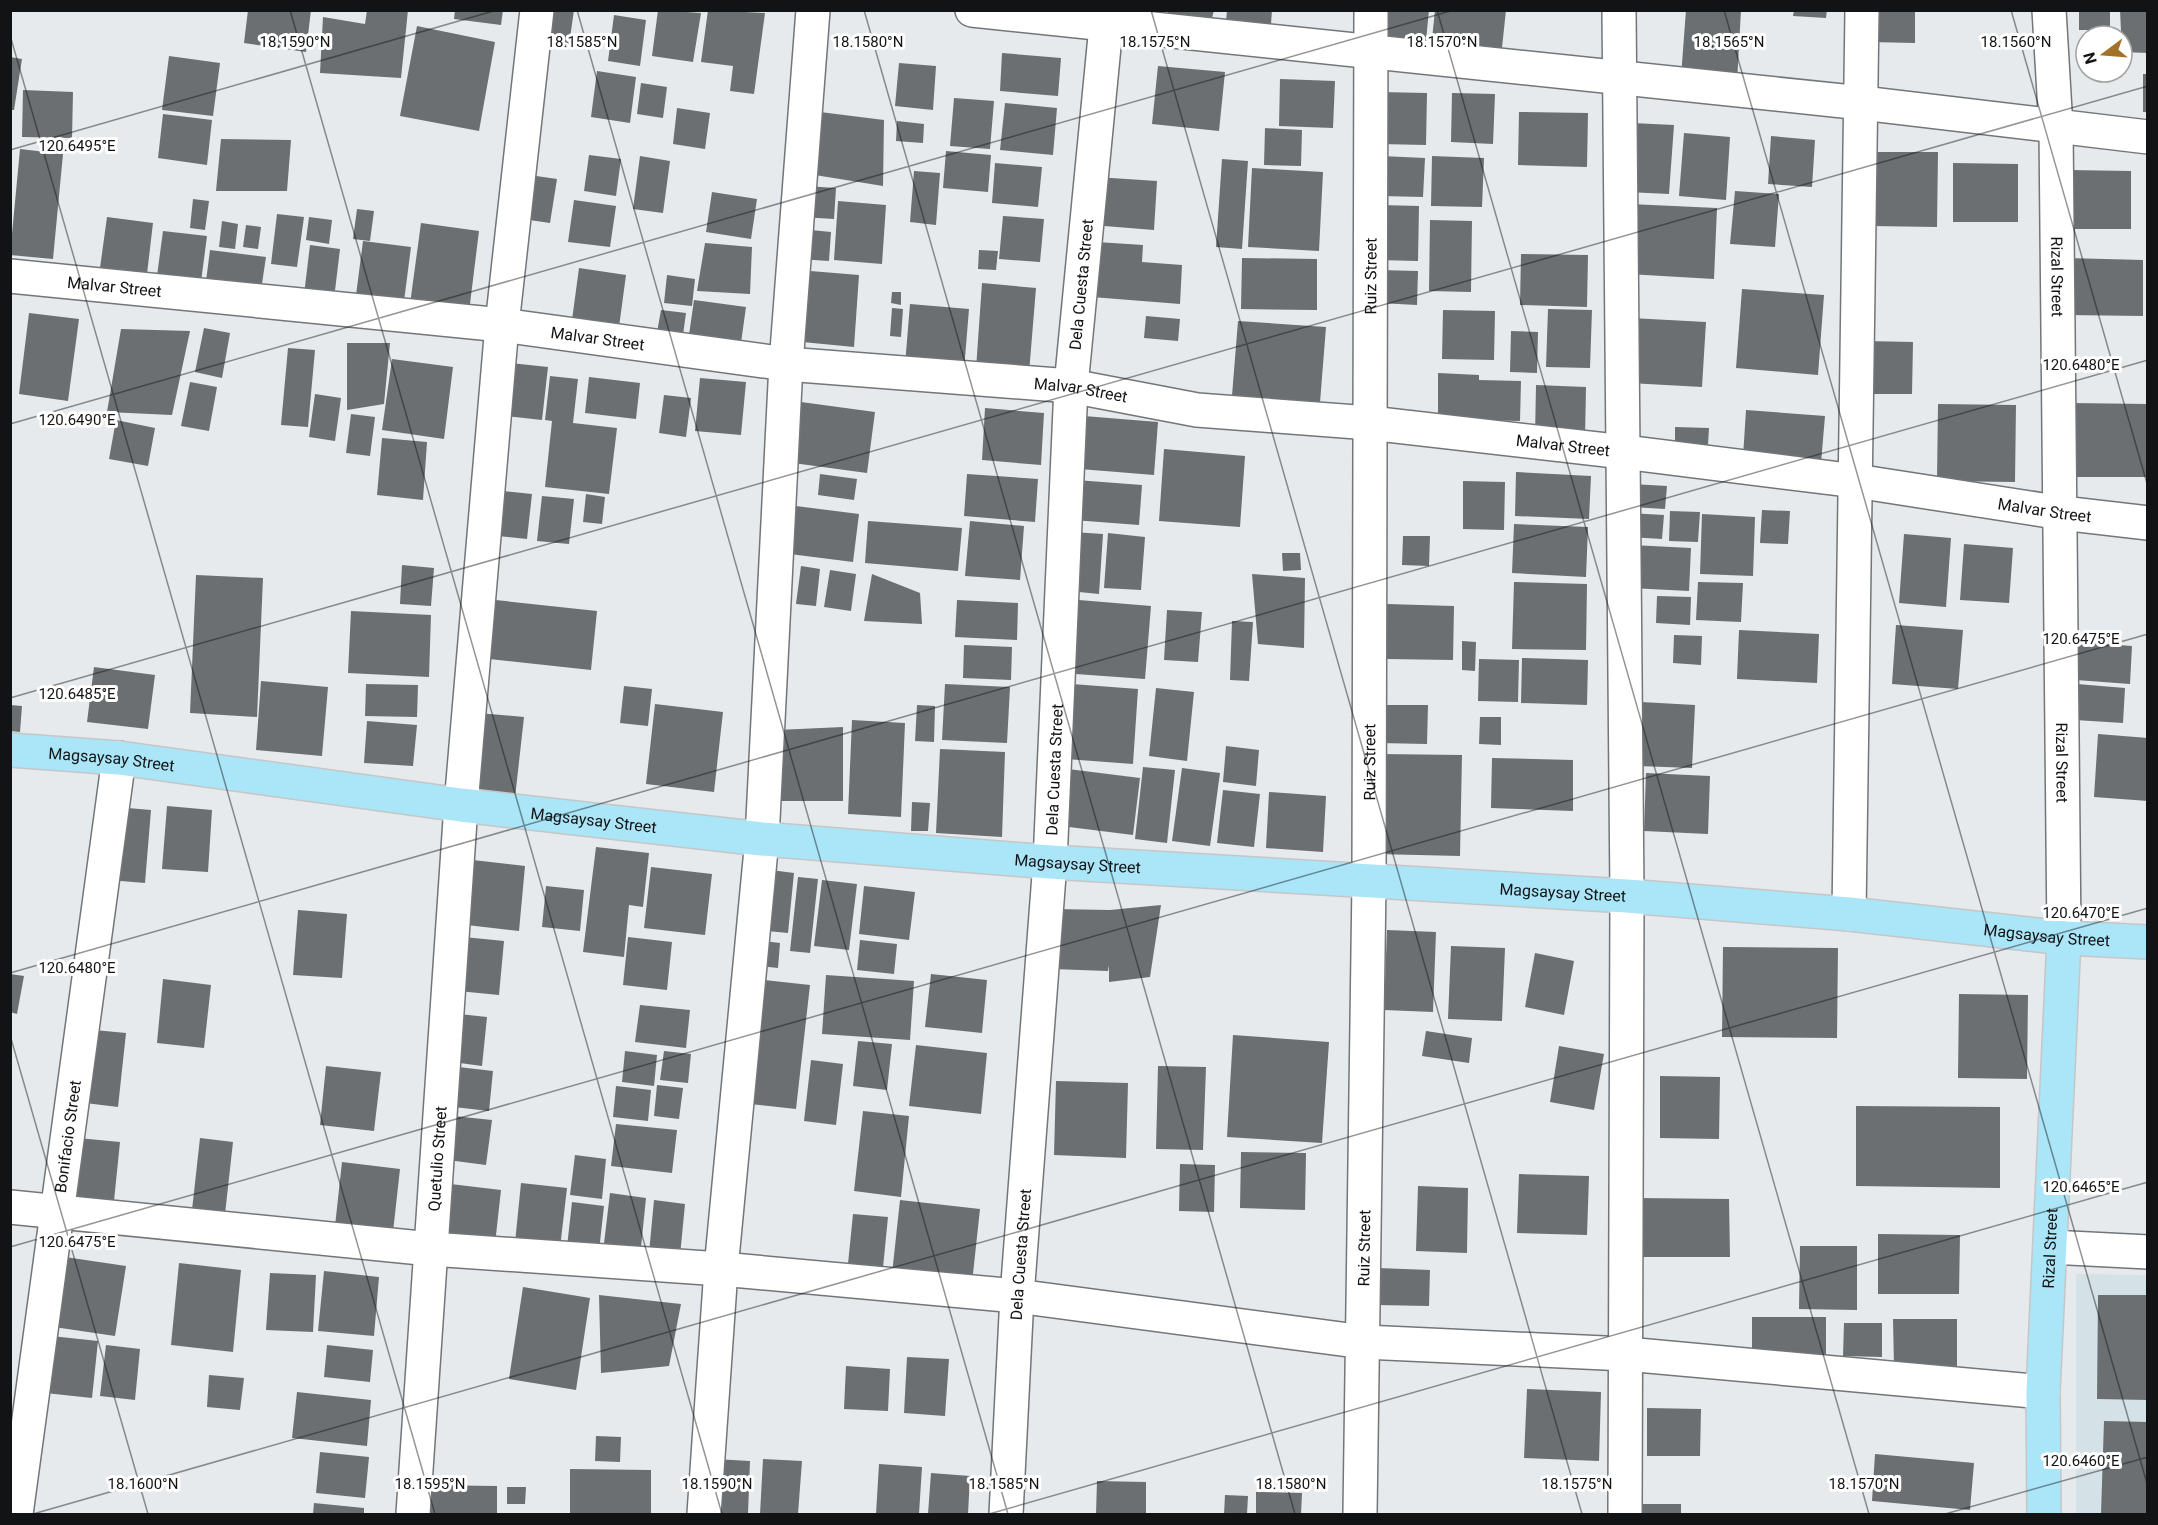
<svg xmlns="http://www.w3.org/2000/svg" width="2158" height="1525" font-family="Roboto,sans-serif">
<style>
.built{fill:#d4e1e6}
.building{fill:#6b6f71}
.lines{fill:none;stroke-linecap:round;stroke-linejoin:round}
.minor-casing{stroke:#727678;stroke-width:36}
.major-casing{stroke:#c6c6c7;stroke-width:36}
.minor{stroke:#fff;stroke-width:33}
.major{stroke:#aae5f8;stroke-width:33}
.ticks{fill:none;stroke:#121314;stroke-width:1.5;stroke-opacity:0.45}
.labels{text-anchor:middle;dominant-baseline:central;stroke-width:6;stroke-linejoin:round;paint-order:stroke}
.street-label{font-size:16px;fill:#121314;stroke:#fff}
.ticks-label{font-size:15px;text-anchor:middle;fill:#121314;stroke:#fff;stroke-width:6;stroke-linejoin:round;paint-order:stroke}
</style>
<rect width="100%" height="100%" fill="#e6eaec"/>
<path class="built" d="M2076 1274 2147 1275V1514H2076Z"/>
<path class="building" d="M248 10H311L306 52 244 43Z
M367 10H408L401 78 320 73 323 17 365 24Z
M455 10H503L501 25 454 19Z
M539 10H574L569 45 535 40Z
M658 10 701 13 693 62 652 56Z
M708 10 765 13 754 94 730 91 733 66 701 62Z
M1168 10H1214L1211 22 1168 14Z
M1227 10H1272L1271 24 1226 22Z
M1378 10H1429L1425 51 1374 45Z
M1435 10H1506L1501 57 1431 49Z
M1686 10H1741L1737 82 1681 77Z
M1794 10H1827L1826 18 1793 16Z
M1871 10H1915V43L1870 42Z
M2079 10H2110V30H2079Z
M2120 10H2148V53L2122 52Z
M614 15 646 20 640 66 608 61Z
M417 26 495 42 479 131 400 116Z
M1002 53 1061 58 1058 96 1000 91Z
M169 56 220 63 213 116 162 110Z
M10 57 22 59 14 110H10Z
M899 63 936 66 933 110 895 106Z
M1158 66 1225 72 1219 131 1152 124Z
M597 71 636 77 630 123 591 117Z
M2143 74H2148V112H2143Z
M1280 79 1335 81 1333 128 1279 126Z
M641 83 667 87 663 118 637 114Z
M23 90 73 92 72 138 22 137Z
M1380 92 1427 93 1426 145 1379 144Z
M1452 93 1495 94 1493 144 1451 142Z
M954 98 994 101 990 149 950 146Z
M1005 103 1057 108 1053 155 1000 150Z
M677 108 710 113 705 149 673 144Z
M820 112 884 120 883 186 815 175Z
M1519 112 1588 113 1587 167 1518 165Z
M163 114 212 120 207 165 158 158Z
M897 121 924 124 923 143 896 141Z
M1632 123 1674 125 1669 194 1627 192Z
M1265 128 1302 130 1301 166 1264 165Z
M1684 133 1730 137 1726 200 1679 196Z
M1771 136 1815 140 1812 187 1768 184Z
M221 139 291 140 287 191H216Z
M20 149 63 154 53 259 10 255Z
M946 151 991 155 988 192 943 188Z
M1872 152H1938L1937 227 1871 226Z
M589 155 621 159 616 196 584 191Z
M640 156 670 161 663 213 633 209Z
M1382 156 1425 158 1423 197 1381 196Z
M1432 156 1484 158 1482 207 1431 206Z
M1222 159 1248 161 1242 249 1216 247Z
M995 163 1042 167 1038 207 992 203Z
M1953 163 2018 164V222H1953Z
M1252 168 1323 172 1319 251 1248 247Z
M2068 170 2131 171V229H2068Z
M914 171 940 173 936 225 910 222Z
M522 174 557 179 550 223 516 218Z
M1096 177 1157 181 1154 230 1092 225Z
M805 186 836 188 834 219 802 217Z
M1735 191 1779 194 1775 247 1730 244Z
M712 192 757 199 751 239 706 232Z
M193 199 209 201 205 230 190 228Z
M574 200 616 206 610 247 568 242Z
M838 201 886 205 882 264 834 260Z
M1630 204 1717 208 1714 279 1628 274Z
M1380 205 1419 206 1418 261 1379 260Z
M357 209 374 211 370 241 353 239Z
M277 214 304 217 297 267 271 264Z
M1003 216 1044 219 1040 262 999 259Z
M107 217 153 223 147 274 100 268Z
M309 217 332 220 329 244 306 240Z
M1430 220 1472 221 1471 292 1429 291Z
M222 221 238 224 235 249 219 247Z
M421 223 479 231 469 312 410 304Z
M246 225 261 227 258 249 243 247Z
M801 229 831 232 829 261 799 259Z
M163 231 207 236 201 282 157 276Z
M363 241 411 247 403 309 355 303Z
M1097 242 1143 245 1142 262 1182 265 1180 304 1092 297Z
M705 243 752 247 750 294 697 291Z
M310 245 340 249 334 299 304 295Z
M210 250 266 257 260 297 205 289Z
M979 250 998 251 996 270 978 269Z
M1521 254 1588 255 1587 307 1520 305Z
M1242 258 1317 259V310L1241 309Z
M2067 258 2143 260V316L2067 315Z
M579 268 626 275 619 327 572 320Z
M798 270 859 275 854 347 792 341Z
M1379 270 1418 271 1417 305 1379 303Z
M667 275 695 279 692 306 664 303Z
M982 283 1036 288 1029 373 976 369Z
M1742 289 1824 295 1818 375 1736 368Z
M892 292H901V305L891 303Z
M694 300 746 307 740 350 688 342Z
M910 304 969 309 964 370 905 365Z
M892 308 903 309 901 337 890 336Z
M1548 309 1592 310 1590 368 1546 367Z
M661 310 686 313 682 342 656 338Z
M1443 310 1495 311 1494 360 1442 359Z
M29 313 79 319 68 401 19 394Z
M1146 316 1180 319 1178 341 1144 338Z
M1631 318 1706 322 1702 387 1629 383Z
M1238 321 1326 327 1319 415 1231 408Z
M204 328 230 333 222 378 195 372Z
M121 329 190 331 172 415 107 412Z
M1511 331 1538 332 1537 373 1510 372Z
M1866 341 1913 342 1912 394H1866Z
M347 343H390L384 404 347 410Z
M288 348 315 350 308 427 281 425Z
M392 359 453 367 444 439 382 430Z
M502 362 548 367 542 420 497 415Z
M1438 373 1479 375V380L1521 381 1520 421 1438 419Z
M550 376 578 379 573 423 617 428 609 494 545 487 552 421 545 420Z
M589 377 640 383 636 419 585 413Z
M700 378 746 382 741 435 695 431Z
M190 382 217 387 209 431 181 426Z
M1536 385 1586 387 1585 438 1535 437Z
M315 394 341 398 335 441 309 437Z
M664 395 691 398 686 437 659 433Z
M801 402 875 412 867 473 793 463Z
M2070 403 2148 404V477H2069Z
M1938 404 2016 405 2015 482 1937 481Z
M985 408 1044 413 1041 465 982 460Z
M1746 410 1825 416 1821 463 1743 457Z
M351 414 375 417 370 456 346 453Z
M1084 416 1158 422 1154 475 1080 469Z
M116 420 155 428 148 466 109 459Z
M1675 427 1709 428 1708 445 1675 444Z
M382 438 427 442 423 500 377 495Z
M1164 449 1245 456 1240 527 1159 521Z
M1516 472 1591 476 1589 519 1515 516Z
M820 474 857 479 854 500 818 495Z
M967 474 1038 479 1035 522 964 516Z
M1076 480 1142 485 1139 525 1073 520Z
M1463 481 1505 482 1504 530 1463 529Z
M1632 484 1667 486 1665 509 1631 507Z
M494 490 532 494 527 539 489 535Z
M586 494 605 497 602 524 583 522Z
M542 496 574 499 569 544 537 541Z
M788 505 859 514 853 562 782 553Z
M1762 510 1790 511 1788 544 1760 543Z
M1670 511 1700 512 1698 542 1669 541Z
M1629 513 1664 515 1662 539 1629 537Z
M1702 514 1755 517 1753 576 1700 574Z
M868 521 962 528 958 571 865 563Z
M970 521 1024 526 1020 580 965 576Z
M1514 524 1588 527 1586 577 1512 573Z
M1073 532 1103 534 1099 594 1069 591Z
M1108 533 1145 537 1141 590 1104 588Z
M1904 534 1951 538 1946 607 1899 603Z
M1403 536H1430L1429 566 1402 565Z
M1964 544 2013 548 2009 603 1960 600Z
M1632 545 1691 548 1689 591 1630 588Z
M1282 553H1300L1301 570 1283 571Z
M402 565 434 568 431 606 400 604Z
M801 566 820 569 816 606 796 604Z
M830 570 856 574 851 611 824 607Z
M872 574 920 593 922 624 864 621Z
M1252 574 1305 578 1304 648 1258 644Z
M196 575 263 578 257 717 190 713Z
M1514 582 1587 584 1586 650 1512 649Z
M1698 582 1743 583 1741 622 1696 620Z
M1657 596 1691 597 1690 625 1656 623Z
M486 599 597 611 591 670 480 658Z
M1067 599 1151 606 1145 679 1062 673Z
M957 600 1018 603 1017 640 955 637Z
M1387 604 1454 606 1453 660 1386 659Z
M1167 610 1202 612 1198 662 1164 660Z
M351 611 431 615 429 677 348 673Z
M1232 621 1253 622 1249 681 1230 680Z
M1896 625 1963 630 1958 689 1892 684Z
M1739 630 1819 634 1817 683 1737 679Z
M1674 635 1702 636 1701 665 1673 663Z
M1462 641 1476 642 1475 671 1462 670Z
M2079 642 2132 646 2130 684 2076 680Z
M964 645 1012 647 1011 680 963 678Z
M1522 658 1588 660 1587 705 1521 703Z
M1479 659 1519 660 1518 702 1478 701Z
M94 667 155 675 148 729 87 722Z
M261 681 328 687 322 756 256 750Z
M366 684 418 685 417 717 365 716Z
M945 684 1010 687 1007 743 942 740Z
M1072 684 1138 689 1133 764 1066 759Z
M2077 684 2125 688 2123 723 2075 720Z
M624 686 652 689 648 726 620 723Z
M1156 688 1194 692 1187 761 1149 756Z
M1641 702 1695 705 1692 768 1638 766Z
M655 704 723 712 714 792 646 784Z
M10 705 22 706 20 732 10 731Z
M917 705 935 706 934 742 915 741Z
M1380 705H1428L1427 744 1379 743Z
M478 713 524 717 515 798 469 793Z
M1480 717H1501V745L1479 744Z
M852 720 905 723 901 817 848 814Z
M367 721 417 725 413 766 364 763Z
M843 727V801H778L777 730Z
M2098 734 2148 738V801L2094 797Z
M1226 746 1259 750 1256 786 1223 782Z
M940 749 1005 752 1002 837 936 833Z
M1379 754 1462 755 1460 856 1376 854Z
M1492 758 1573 760V811L1491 808Z
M1143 767 1175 770 1167 843 1135 839Z
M1060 768 1140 778 1133 835 1053 825Z
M1182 768 1220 773 1210 846 1172 841Z
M1646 773 1710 776 1708 834 1644 831Z
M1223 790 1260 794 1254 847 1217 843Z
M1269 792 1326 796 1323 852 1266 848Z
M912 802 930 803 928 831H911Z
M167 806 212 810 208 872 162 869Z
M116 807 151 810 145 883 109 880Z
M596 847 649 853 643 907 629 905 624 957 583 952Z
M464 859 525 866 519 931 458 924Z
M651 867 712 874 705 935 644 928Z
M763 869 794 873 788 933 756 930Z
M798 877 818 879 810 953 790 951Z
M822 880 857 884 849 950 814 946Z
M546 886 584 890 580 931 542 927Z
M864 886 915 892 909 940 859 934Z
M1161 905 1150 977 1109 982V965L1108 971 1052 969 1054 909 1110 910Z
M298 910 347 914 342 978 293 975Z
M1387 930 1436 932 1433 1012 1384 1010Z
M464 937 504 941 499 995 458 991Z
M628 937 672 942 667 990 623 985Z
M755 940 780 943 778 968 752 965Z
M860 940 897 944 894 974 857 970Z
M1451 946 1505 948 1502 1021 1448 1019Z
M1723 947 1838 948 1837 1038 1722 1037Z
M1535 953 1574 961 1564 1015 1525 1007Z
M10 974 24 976 17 1014 10 1012Z
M931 974 987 980 982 1033 925 1027Z
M826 975 914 981 910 1040 822 1034Z
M163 979 211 985 204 1048 157 1043Z
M754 979 810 985 796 1109 741 1103Z
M1959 994 2028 995 2027 1079 1958 1078Z
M640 1005 690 1010 686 1048 635 1042Z
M450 1013 487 1017 482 1066 445 1061Z
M84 1029 126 1033 118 1107 77 1102Z
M1426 1031 1472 1038 1469 1063 1422 1056Z
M1233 1035 1329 1042 1322 1143 1227 1137Z
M858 1041 892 1044 887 1090 853 1086Z
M916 1045 987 1053 981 1114 909 1106Z
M1559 1046 1604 1054 1594 1110 1550 1102Z
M625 1051 657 1055 654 1086 622 1082Z
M664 1051 691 1054 688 1083 660 1080Z
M811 1060 843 1064 836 1125 804 1121Z
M326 1066 381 1072 374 1131 320 1125Z
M450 1066 493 1071 489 1111 445 1106Z
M1158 1066 1206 1067 1203 1150 1156 1149Z
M1660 1076 1720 1077 1719 1139 1660 1138Z
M1056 1081 1128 1083 1126 1158 1054 1155Z
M657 1085 683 1088 679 1119 654 1116Z
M616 1086 651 1090 648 1121 613 1117Z
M1856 1106 2000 1107V1188L1856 1186Z
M863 1111 909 1116 901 1197 854 1191Z
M444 1115 492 1120 486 1165 440 1159Z
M616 1124 677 1130 672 1173 611 1166Z
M78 1138 120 1142 114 1201 72 1196Z
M200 1138 233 1142 225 1214 192 1210Z
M1241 1152 1306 1153 1305 1210 1240 1208Z
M575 1155 606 1159 602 1199 570 1195Z
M342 1162 400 1169 393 1232 335 1226Z
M1180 1164 1215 1165 1214 1212 1179 1211Z
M1519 1174 1589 1176 1587 1235 1517 1233Z
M442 1183 501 1190 495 1244 436 1238Z
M521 1183 567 1188 560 1248 515 1243Z
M1418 1186 1468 1188 1467 1253 1416 1251Z
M610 1193 646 1198 640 1257 603 1252Z
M1638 1198 1729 1199 1730 1257H1638Z
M654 1200 685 1204 680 1256 649 1253Z
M900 1200 980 1209 972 1283 892 1274Z
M572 1202 604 1206 599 1251 567 1247Z
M853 1214 888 1217 882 1278 847 1274Z
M1878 1234 1960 1235 1959 1294H1878Z
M1800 1246H1857V1310L1799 1309Z
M65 1257 126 1266 115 1336 54 1327Z
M179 1263 241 1270 233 1352 171 1345Z
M1378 1268 1430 1270 1429 1306 1377 1305Z
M324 1271 379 1277 374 1336 318 1331Z
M270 1273 316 1275 313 1332 266 1330Z
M523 1287 590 1298 576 1390 509 1379Z
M599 1295 681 1304 669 1366 601 1373Z
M2098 1295H2148V1400L2097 1399Z
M1752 1317H1826V1355H1752Z
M1893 1319H1957V1368L1894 1367Z
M1844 1323H1882V1357L1843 1356Z
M42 1335 98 1341 92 1398 36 1392Z
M106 1345 140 1349 135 1400 100 1396Z
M327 1345 373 1350 370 1382 324 1377Z
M907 1357 949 1359 945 1416 904 1413Z
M846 1366 890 1369 888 1411 844 1409Z
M209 1375 244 1378 240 1410 207 1407Z
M1527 1389 1601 1392 1599 1461 1524 1458Z
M297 1392 371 1400 367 1446 292 1438Z
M1647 1408 1701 1409 1700 1456H1647Z
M2104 1421 2148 1422V1514H2101Z
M596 1436 621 1437 620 1462 595 1461Z
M320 1452 369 1457 365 1498 316 1493Z
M1875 1454 1974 1463 1970 1510 1872 1501Z
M715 1459 750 1461 748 1514H712Z
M763 1459 802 1461 798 1514H760Z
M879 1464 922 1467 919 1514H876Z
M570 1469 651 1470V1514H570Z
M931 1473 970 1476 968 1514H928Z
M1097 1481 1146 1482V1514H1096Z
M420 1485 497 1486V1514H420Z
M507 1487H526L525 1504H507Z
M1256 1492 1302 1493 1301 1514H1256Z
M1225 1495 1248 1496 1247 1514H1224Z
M314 1503 364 1508V1514H313Z
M1639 1504H1681V1514H1639Z"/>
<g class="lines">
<g class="minor-casing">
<g id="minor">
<path d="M972 10 1862 103 2148 137"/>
<path d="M1619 10 1627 896 1625 1514"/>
<path id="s1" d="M2049 10 2056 128 2064 938"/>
<path id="s2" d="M10 276 502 325 786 364 1071 386 1197 410 1370 423 1624 452 1856 481 2062 513 2148 523"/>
<path d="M1849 914 1862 10"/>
<path d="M10 1207 431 1249 721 1269 1017 1296 1364 1342 1626 1354 2043 1392"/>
<path d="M2050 1247 2148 1252"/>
<path id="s3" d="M16 1514 119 758"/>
<path id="s4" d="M413 1514 461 805 502 325 537 10"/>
<path d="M704 1514 721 1269 762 839 786 364 813 10"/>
<path id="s5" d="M1006 1514 1017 1296 1050 862 1071 386 1106 26"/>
<path id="s6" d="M1360 1514 1369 882 1371 10"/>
</g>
</g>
<g class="major-casing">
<g id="major">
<path id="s7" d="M10 750 119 758 461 805 762 839 1050 862 1627 896 1849 914 2064 938 2148 942"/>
<path id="s8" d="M2044 1514 2043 1392 2064 938"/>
</g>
</g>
<use href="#minor" class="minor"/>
<use href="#major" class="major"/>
</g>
<path class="ticks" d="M290 10 722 1514M577 10 1008 1514M864 10 1295 1514M1151 10 1582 1514M1437 10 1869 1514M1724 10 2148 1487M2011 10 2148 487M10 35 435 1514M10 150 497 10M10 424 1454 10M10 698 2148 86M10 973 2148 360M10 1035 148 1514M10 1247 2148 634M33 1514 2148 908M989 1514 2148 1182M1945 1514 2148 1457"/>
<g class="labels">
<g class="street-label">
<text stroke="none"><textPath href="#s6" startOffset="1238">Ruiz Street</textPath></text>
<text stroke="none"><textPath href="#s1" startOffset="267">Rizal Street</textPath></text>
<text stroke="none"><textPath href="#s5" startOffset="1232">Dela Cuesta Street</textPath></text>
<text stroke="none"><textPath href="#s2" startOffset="105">Malvar Street</textPath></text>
<text stroke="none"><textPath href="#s2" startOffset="591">Malvar Street</textPath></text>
<text stroke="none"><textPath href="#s2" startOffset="1077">Malvar Street</textPath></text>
<text stroke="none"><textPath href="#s2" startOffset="1563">Malvar Street</textPath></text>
<text stroke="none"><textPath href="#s2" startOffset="2049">Malvar Street</textPath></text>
<text stroke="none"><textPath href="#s7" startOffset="102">Magsaysay Street</textPath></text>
<text stroke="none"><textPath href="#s6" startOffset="752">Ruiz Street</textPath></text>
<text stroke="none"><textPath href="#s1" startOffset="753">Rizal Street</textPath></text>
<text stroke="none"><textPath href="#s5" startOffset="746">Dela Cuesta Street</textPath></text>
<text stroke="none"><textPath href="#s7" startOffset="588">Magsaysay Street</textPath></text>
<text stroke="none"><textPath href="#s7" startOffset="1074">Magsaysay Street</textPath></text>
<text stroke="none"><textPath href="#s7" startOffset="1560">Magsaysay Street</textPath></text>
<text stroke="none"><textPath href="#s7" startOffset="2046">Magsaysay Street</textPath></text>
<text stroke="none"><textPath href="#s3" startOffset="381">Bonifacio Street</textPath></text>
<text stroke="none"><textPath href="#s4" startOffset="356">Quetulio Street</textPath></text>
<text stroke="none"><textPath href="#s6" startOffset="266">Ruiz Street</textPath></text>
<text stroke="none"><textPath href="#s8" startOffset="266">Rizal Street</textPath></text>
<text stroke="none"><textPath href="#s5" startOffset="260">Dela Cuesta Street</textPath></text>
</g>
</g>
<g class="ticks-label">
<text x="295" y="47">18.1590°N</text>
<text x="582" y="47">18.1585°N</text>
<text x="868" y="47">18.1580°N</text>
<text x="1155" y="47">18.1575°N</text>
<text x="1442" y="47">18.1570°N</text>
<text x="1729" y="47">18.1565°N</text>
<text x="2016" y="47">18.1560°N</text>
<text x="77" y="151">120.6495°E</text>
<text x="2081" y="370">120.6480°E</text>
<text x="77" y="425">120.6490°E</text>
<text x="2081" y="644">120.6475°E</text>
<text x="77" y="699">120.6485°E</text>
<text x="2081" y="918">120.6470°E</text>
<text x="77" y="973">120.6480°E</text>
<text x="2081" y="1192">120.6465°E</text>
<text x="77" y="1247">120.6475°E</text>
<text x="2081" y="1466">120.6460°E</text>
<text x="143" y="1489">18.1600°N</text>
<text x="430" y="1489">18.1595°N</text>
<text x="717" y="1489">18.1590°N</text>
<text x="1004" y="1489">18.1585°N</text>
<text x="1291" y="1489">18.1580°N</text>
<text x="1577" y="1489">18.1575°N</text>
<text x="1864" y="1489">18.1570°N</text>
</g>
<rect width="2158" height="1525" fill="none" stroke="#121314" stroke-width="24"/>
<g transform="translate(2104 54) rotate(254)"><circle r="28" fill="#ffffff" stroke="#a0a1a1" stroke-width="1.5"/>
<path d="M0-4.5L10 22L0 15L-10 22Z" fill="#a47128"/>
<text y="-9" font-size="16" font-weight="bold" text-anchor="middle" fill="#121314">N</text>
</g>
</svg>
